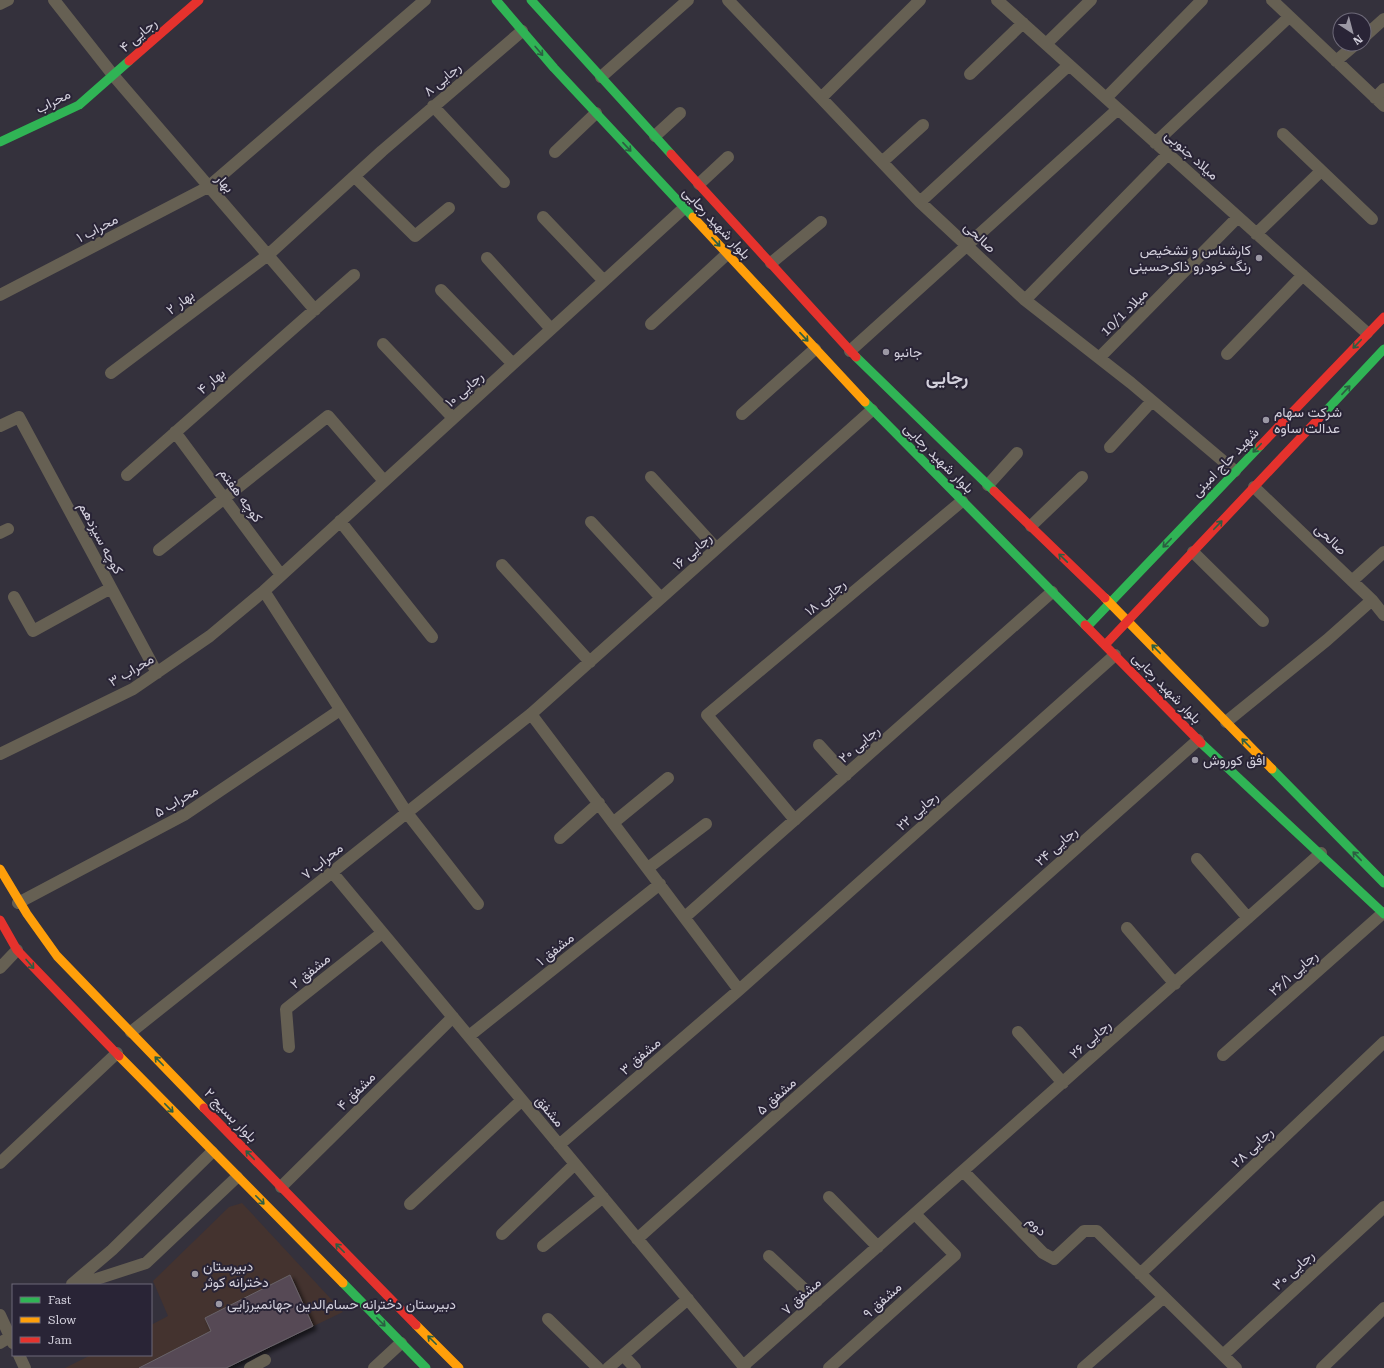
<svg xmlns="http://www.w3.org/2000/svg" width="1384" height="1368" font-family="'Roboto Serif',Vazirmatn,serif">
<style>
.education{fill:#44332f}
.building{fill:#564954;stroke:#69636a;filter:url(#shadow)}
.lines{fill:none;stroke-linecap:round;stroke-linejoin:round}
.street{stroke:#666053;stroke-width:12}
.fast{stroke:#30b455;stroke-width:9}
.slow{stroke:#ff9f0a;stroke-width:9}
.jam{stroke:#e5322d;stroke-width:9}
.oneway{stroke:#2c5e42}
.poi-dot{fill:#9b98a4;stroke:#292436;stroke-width:1.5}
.labels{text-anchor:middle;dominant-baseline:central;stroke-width:4;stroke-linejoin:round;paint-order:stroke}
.street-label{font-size:14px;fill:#d3d0dc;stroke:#292436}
.poi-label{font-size:14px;fill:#d3d0dc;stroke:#292436;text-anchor:start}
.district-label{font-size:18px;font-weight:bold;fill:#d3d0dc;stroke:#292436}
</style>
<defs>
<filter id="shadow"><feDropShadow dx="3.5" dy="3.5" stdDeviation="2" flood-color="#0009"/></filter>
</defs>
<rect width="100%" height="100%" fill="#34313c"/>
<path class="education" d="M242 1203 343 1312 226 1368H65L91 1355H151V1325L168 1316 153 1281 229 1207Z"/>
<path class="building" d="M290 1275 313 1326 226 1368H139L211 1331 205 1318Z"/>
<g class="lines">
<path class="street" d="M54 0 113 75 315 310
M728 0 920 202 1025 300 1131 383 1235 471
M997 0 1367 333
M1272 0 1384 106
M0 4 8 0
M1364 37 1384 19
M1046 44 1091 0
M1336 61 1356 44
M970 74 1023 23
M601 77 688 0
M821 98 920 0
M1106 98 1202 0
M1375 98 1384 89
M433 106 504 182
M1283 134 1372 219
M655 136 680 113
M1155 143 1289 17
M555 152 596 113
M882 162 923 125
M355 177 415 236 449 208
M699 184 728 157
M920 202 1069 65
M543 217 604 281
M1256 234 1321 171
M487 258 551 329
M771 263 821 222
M441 290 513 364
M0 295 208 187 425 0
M1025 300 1168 154
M651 324 727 254
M383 344 453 418
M850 351 1118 109
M1227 354 1303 275
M1099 358 1238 217
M111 373 268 255 382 151 522 31
M742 414 815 349
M0 426 19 417 157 673
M175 432 281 575
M1110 447 1152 401
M127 475 354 275
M651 477 716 548
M988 485 1017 453
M1254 487 1372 600 1384 615
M340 521 432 637
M591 522 661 598
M1031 526 1082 477
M0 533 8 529
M159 550 328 416 384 481
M1193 552 1263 621
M502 565 590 662
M1352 581 1384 552
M264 591 407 813 478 904
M14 597 33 631 111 588
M531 714 739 990
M1226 722 1327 640 1372 600
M819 745 846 775
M0 754 133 689 210 636 264 591 684 208
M795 820 707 715 962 501
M613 823 668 778
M560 838 599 803
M1197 859 1248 918
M648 868 706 824
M332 872 745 1368
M18 903 184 815 340 710
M685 917 1052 592
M1127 928 1175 984
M0 968 17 950
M131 1032 531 714 872 410
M1018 1032 1063 1083
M469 1036 660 884
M289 1047 286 1009 382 933
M1223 1055 1383 913
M559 1145 739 990 1115 655
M0 1163 117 1053
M963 1171 1043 1253 1054 1259 1084 1231H1097L1236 1368
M281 1187 453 1017
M829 1197 878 1247
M410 1204 522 1100
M502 1234 575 1164
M637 1239 1198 740
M543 1246 603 1197
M769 1256 817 1301
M1140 1274 1384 1042
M72 1284 112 1250 212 1152
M78 1285 146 1263 237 1177
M0 1315 13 1343
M548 1319 598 1368
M0 1343 13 1335
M19 1355 25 1368
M623 1355 635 1368
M1223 1355 1384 1207
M743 1366 1321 853
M250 1368 265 1360
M374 1368 401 1343
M608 1368 688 1299
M829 1368 955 1255 915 1214
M1083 1368 1164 1297
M1322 1368 1384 1308"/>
<path class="fast" d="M496 0 554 68 693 217
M531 0 671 154
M0 142 79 105 129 61
M856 357 994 491
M865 402 1085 625
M1323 414 1384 349
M1087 627 1260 446
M1201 743 1384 914
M1272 769 1384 883
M343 1283 426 1368"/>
<path class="slow" d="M693 217 865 402
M1105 598 1272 769
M0 869 27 914 57 956 204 1108
M119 1056 343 1283
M416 1325 459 1368"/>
<path class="jam" d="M129 61 199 0
M671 154 856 357
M1260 446 1384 317
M994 491 1105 598
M1085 625 1201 743
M1105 645 1323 414
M0 920 17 950 119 1056
M204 1108 416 1325"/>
</g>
<defs><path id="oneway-shaft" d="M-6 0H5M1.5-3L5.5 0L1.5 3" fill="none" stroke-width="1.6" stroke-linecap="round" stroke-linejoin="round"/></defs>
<g class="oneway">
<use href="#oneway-shaft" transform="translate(539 51) rotate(50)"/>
<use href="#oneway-shaft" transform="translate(627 147) rotate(47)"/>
<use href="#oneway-shaft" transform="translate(716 242) rotate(47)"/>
<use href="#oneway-shaft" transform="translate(804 337) rotate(47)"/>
<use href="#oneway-shaft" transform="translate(1357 344) rotate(134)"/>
<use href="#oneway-shaft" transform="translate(1346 390) rotate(-47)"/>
<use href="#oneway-shaft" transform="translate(1257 448) rotate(134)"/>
<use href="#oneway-shaft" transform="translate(1218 525) rotate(-46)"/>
<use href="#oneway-shaft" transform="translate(1167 543) rotate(134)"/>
<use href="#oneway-shaft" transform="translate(1063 558) rotate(-136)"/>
<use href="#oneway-shaft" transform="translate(1156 649) rotate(-134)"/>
<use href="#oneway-shaft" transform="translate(1246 743) rotate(-134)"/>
<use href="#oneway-shaft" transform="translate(1357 856) rotate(-134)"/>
<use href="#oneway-shaft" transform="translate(30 964) rotate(49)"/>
<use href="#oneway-shaft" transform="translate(159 1061) rotate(-134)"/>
<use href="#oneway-shaft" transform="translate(169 1108) rotate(46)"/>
<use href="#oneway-shaft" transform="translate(250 1155) rotate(-134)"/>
<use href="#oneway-shaft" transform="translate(260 1200) rotate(45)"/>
<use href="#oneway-shaft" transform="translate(340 1248) rotate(-135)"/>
<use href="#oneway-shaft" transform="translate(381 1322) rotate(45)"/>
<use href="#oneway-shaft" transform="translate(432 1340) rotate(-135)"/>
</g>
<g class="poi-dot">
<circle cx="1259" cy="258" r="4"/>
<circle cx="886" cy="352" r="4"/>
<circle cx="1266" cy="420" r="4"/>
<circle cx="1195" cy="760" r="4"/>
<circle cx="195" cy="1274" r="4"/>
<circle cx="219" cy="1304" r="4"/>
</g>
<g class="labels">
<g class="street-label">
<text transform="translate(138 35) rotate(-41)">رجایی ۴</text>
<text transform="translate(442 79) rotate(-40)">رجایی ۸</text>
<text transform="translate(53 101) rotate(-27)">محراب</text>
<text transform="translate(1192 155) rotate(42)">میلاد جنوبی</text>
<text transform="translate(225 183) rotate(49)">بهار</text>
<text transform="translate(717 223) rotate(47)">بلوار شهید رجایی</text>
<text transform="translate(97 228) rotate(-28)">محراب ۱</text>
<text transform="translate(980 237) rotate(43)">صالحی</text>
<text transform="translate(180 302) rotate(-37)">بهار ۲</text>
<text transform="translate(1124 312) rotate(-45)">میلاد 10/1</text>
<text transform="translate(211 381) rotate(-41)">بهار ۴</text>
<text transform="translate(464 389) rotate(-42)">رجایی ۱۰</text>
<text transform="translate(939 458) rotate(45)">بلوار شهید رجایی</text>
<text transform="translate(1225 462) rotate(-46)">شهید حاج امینی</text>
<text transform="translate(241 495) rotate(54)">کوچه هفتم</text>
<text transform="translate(101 538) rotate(62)">کوچه سیزدهم</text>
<text transform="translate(1331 539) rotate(44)">صالحی</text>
<text transform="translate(692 551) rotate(-42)">رجایی ۱۶</text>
<text transform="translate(825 597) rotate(-40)">رجایی ۱۸</text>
<text transform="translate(131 670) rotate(-31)">محراب ۳</text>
<text transform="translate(1167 688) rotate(46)">بلوار شهید رجایی</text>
<text transform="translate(859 744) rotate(-41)">رجایی ۲۰</text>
<text transform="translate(176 801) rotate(-31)">محراب ۵</text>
<text transform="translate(917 811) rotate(-42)">رجایی ۲۲</text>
<text transform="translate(1056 846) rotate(-42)">رجایی ۲۴</text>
<text transform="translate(322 861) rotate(-39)">محراب ۷</text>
<text transform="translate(555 949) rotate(-39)">مشفق ۱</text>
<text transform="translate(310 971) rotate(-39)">مشفق ۲</text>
<text transform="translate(1293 973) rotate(-42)">رجایی ۲۶/۱</text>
<text transform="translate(1090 1039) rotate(-42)">رجایی ۲۶</text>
<text transform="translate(640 1056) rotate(-41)">مشفق ۳</text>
<text transform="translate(356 1091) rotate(-45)">مشفق ۴</text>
<text transform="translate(776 1096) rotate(-42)">مشفق ۵</text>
<text transform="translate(550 1111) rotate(50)">مشفق</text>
<text transform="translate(231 1115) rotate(46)">بلوار بسیج ۲</text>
<text transform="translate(1252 1147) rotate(-44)">رجایی ۲۸</text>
<text transform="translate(1037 1226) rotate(46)">دوم</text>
<text transform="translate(1293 1270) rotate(-43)">رجایی ۳۰</text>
<text transform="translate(801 1296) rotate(-42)">مشفق ۷</text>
<text transform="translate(882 1300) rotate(-42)">مشفق ۹</text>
</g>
<g class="poi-label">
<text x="1251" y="250" text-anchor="end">کارشناس و تشخیص<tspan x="1251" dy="16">رنگ خودرو ذاکرحسینی</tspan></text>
<text x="894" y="352">جانبو</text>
<text x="1274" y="412">شرکت سهام<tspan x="1274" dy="16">عدالت ساوه</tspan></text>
<text x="1203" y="760">افق کوروش</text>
<text x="203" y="1266">دبیرستان<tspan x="203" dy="16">دخترانه کوثر</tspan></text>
<text x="227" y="1304">دبیرستان دخترانه حسام‌الدین جهانمیرزایی</text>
</g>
<g class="district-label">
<text x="947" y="377">رجایی</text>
</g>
</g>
<rect x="12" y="1284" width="140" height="72" fill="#292436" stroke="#6d6978"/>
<rect x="20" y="1297" width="20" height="6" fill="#30b455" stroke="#6d6978"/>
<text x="48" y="1304" font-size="12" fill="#d3d0dc">Fast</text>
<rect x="20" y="1317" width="20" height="6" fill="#ff9f0a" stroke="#6d6978"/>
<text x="48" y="1324" font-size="12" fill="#d3d0dc">Slow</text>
<rect x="20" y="1337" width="20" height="6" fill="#e5322d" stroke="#6d6978"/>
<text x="48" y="1344" font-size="12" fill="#d3d0dc">Jam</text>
<g transform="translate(1352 32) rotate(144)"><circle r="19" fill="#292436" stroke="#6d6978"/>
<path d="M0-3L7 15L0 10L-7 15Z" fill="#9b98a4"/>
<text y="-6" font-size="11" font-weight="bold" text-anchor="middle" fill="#d3d0dc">N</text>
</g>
</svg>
